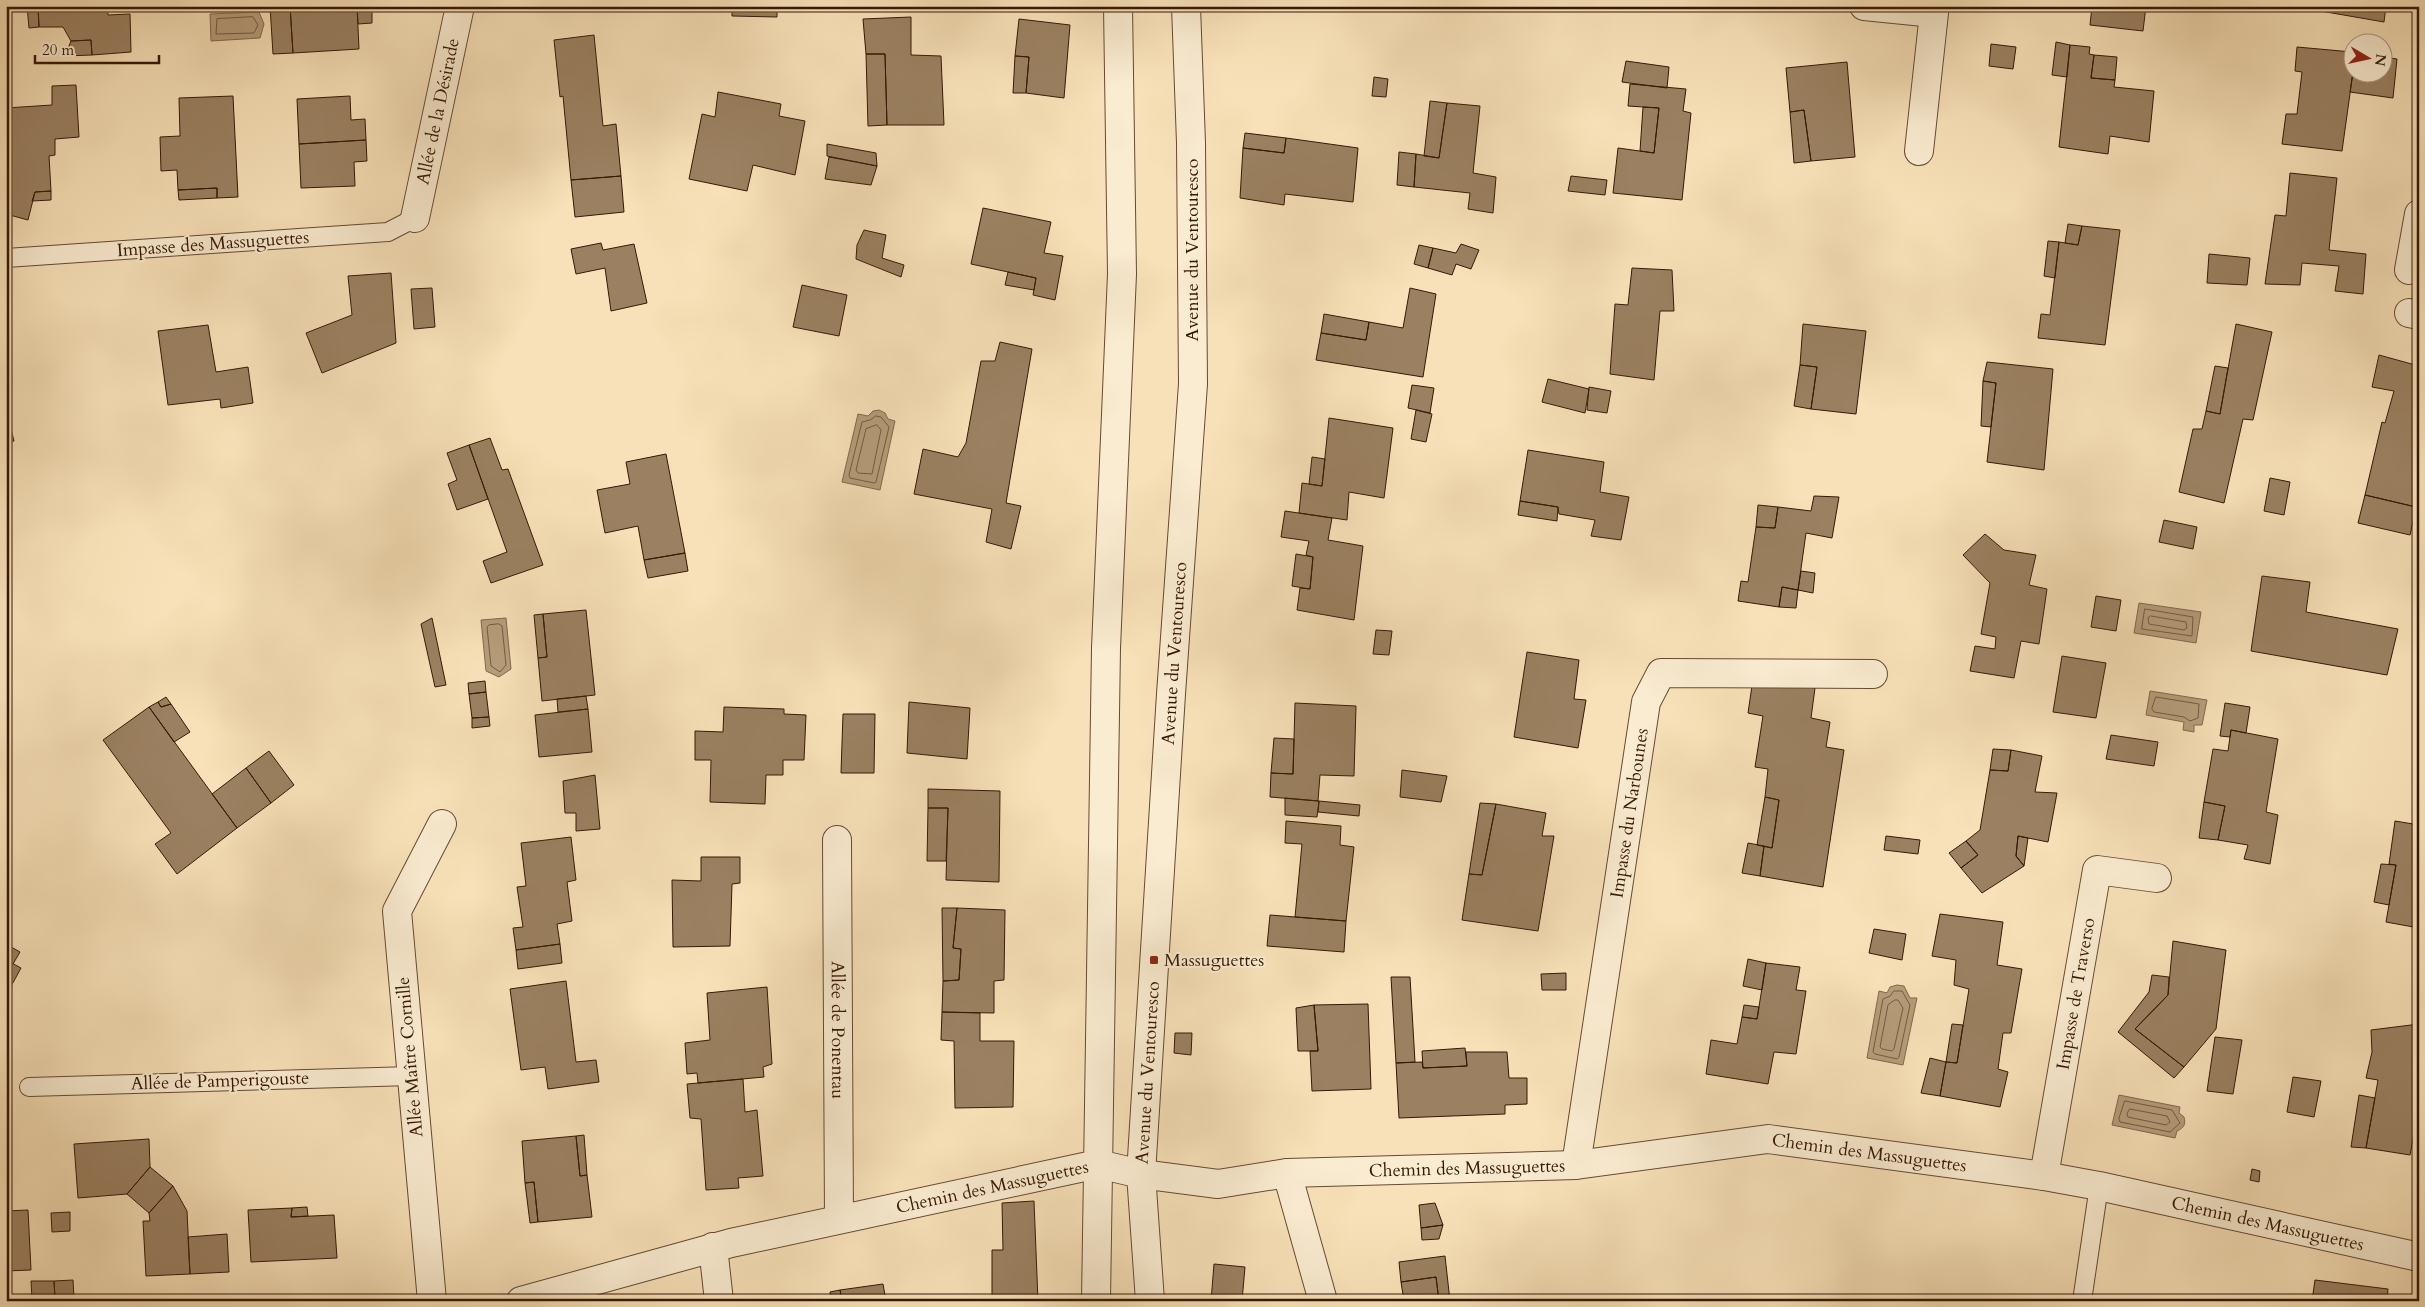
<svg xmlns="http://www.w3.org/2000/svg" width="2425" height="1307" font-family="Cardo,serif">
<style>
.water{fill:#b69d7b;stroke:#83684c}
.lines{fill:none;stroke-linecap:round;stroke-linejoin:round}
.shore{stroke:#765a40;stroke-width:1}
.building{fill:#9b8162;stroke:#361805}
.lane-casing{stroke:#664a32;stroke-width:20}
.street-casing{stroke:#664a32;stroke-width:30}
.lane{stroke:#faecd1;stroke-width:18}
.street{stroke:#faecd1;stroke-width:28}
.poi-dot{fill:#8f2418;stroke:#faecd1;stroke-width:2}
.labels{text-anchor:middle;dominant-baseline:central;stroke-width:4;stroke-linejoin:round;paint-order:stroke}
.street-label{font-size:18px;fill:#361805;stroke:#faecd1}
.poi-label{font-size:18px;fill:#361805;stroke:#faecd1;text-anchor:start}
</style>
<rect width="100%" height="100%" fill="#f8e1b8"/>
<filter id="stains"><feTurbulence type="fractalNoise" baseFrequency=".004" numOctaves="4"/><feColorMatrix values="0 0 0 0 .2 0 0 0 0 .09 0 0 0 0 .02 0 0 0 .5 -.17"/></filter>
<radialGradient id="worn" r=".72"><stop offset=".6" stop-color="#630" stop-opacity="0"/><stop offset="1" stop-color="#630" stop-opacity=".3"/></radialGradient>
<path class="water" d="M259 12 264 24 260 38 211 41 210 14Z
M879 410 885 413 888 419 895 421 880 490 842 482 858 414 868 416 873 411Z
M2139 603 2201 612 2196 643 2134 633Z
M506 618 511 669 499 677 486 671 481 620Z
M2150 691 2207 700 2202 725H2194V732L2183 730 2184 722 2146 715Z
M1897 985 1904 986 1910 998H1917L1903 1065 1867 1058 1879 991 1887 993 1890 987Z
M2119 1095 2180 1107 2179 1113 2184 1117C2186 1124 2184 1128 2177 1131L2175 1138 2112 1125Z"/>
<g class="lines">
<path class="shore" d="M253 17 258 25 254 33 216 34 217 19Z
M876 416 881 417 889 427 876 482 874 483 850 478 849 475 862 422 870 420Z
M877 425 881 430 872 474 858 473 856 470 866 429Z
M2145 609 2193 617 2192 636 2142 629Z
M2151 616 2186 622 2187 628 2184 630 2149 624 2148 618Z
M499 624 502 626 506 665 500 672 491 666 487 627 489 625Z
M2156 697 2199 704 2198 718 2190 721 2184 717 2154 712 2152 709Z
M1894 991H1902L1910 1005 1899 1057 1897 1059 1875 1054 1873 1052 1883 999 1890 996Z
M1895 1000H1898L1903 1008 1894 1049 1892 1051 1882 1049 1880 1047 1888 1005Z
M2125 1101 2172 1110 2180 1123 2170 1132 2120 1122 2119 1119Z
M2130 1109 2167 1116 2170 1122 2166 1125 2128 1117 2127 1114Z"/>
</g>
<path class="building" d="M27 6H38L39 27 29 28Z
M38 6H107L108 15 130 14 131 52 92 55 91 40 71 41 63 27H39Z
M270 6H290L293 53 273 54Z
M290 6H357L359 49 293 53Z
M357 6H372V23L358 24Z
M732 6H777V17L732 16Z
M2092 6H2146L2143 31 2090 25Z
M2309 6H2386L2384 22 2309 9Z
M911 17V55L941 56 944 125H887L885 54H866L863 19Z
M1019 19 1070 25 1064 98 1026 93 1029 57 1015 56Z
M594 35 603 126 616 124 621 176 571 180 563 96 560 97 554 40Z
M91 40 92 55 65 56 71 41Z
M2056 42 2070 45 2067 77 2052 75Z
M1991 44 2016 47 2013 69 1989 66Z
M2070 45 2090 47 2089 54 2094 55 2091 78 2115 80 2114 87 2154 91 2149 142 2110 136 2108 154 2059 147Z
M2297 47 2352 52 2353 72 2342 151 2282 144 2286 114H2297L2302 72 2295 71Z
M866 54H885L887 125 868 126Z
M2094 55 2117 57 2115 80 2091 78Z
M1015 56 1029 57 1026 93H1013Z
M2382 57 2397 59 2393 98 2350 92 2353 72H2382Z
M1626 61 1669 67 1667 88 1622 82Z
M1847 62 1855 157 1811 161 1804 110 1790 112 1786 68Z
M1374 77 1388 79 1386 97 1372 96Z
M1630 84 1686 89 1683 111 1691 113 1682 200 1613 193 1618 148 1654 153 1659 108 1628 106Z
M76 85 79 137 55 139V155L49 156 51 191 35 192 28 220 6 214 11 193 6 108 52 105V86Z
M718 92 781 104 779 116 805 121 795 175 753 165 747 191 689 179 702 114 715 117Z
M233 96 238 197 217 198V188L178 190 177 170 161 171 160 137 180 136 179 98Z
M350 96 351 120 365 119 366 140 299 144 297 99Z
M1430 101 1447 103 1439 158 1424 156Z
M1447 103 1480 106 1473 173 1496 177 1493 213 1468 209 1470 193 1414 187 1416 154 1439 158Z
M1643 107 1659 108 1654 153 1640 151Z
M1804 110 1811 161 1794 163 1790 112Z
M1245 133 1286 138 1284 153 1243 148Z
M1286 138 1358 148 1353 202 1285 194 1284 205 1240 198 1243 148 1284 153Z
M366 140 367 161 354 162 355 186 301 188 299 144Z
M827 144 876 153 877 166 827 156Z
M1399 152 1416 154 1414 187 1397 185Z
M829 157 877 166 871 185 825 179Z
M2290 173 2337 178 2329 250 2366 254 2363 294 2335 291 2339 266 2302 263 2300 285 2265 284 2275 215 2286 216Z
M6 174H10L11 193 6 209Z
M621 176 624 212 575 217 571 180Z
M1571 176 1607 180 1605 195 1568 191Z
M217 188V198L179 200 178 190Z
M51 191V200L32 201 35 192Z
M983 208 1051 222 1044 253 1063 256 1055 300 1033 295 1036 278 971 264Z
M2068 224 2082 226 2078 245 2065 243Z
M2082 226 2120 230 2105 345 2038 338 2041 314 2050 315 2059 242 2078 245Z
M864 230 886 235 882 258 904 265 901 277 856 259 857 245Z
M2048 241 2059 242 2055 278 2044 276Z
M601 243 603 250 634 244 647 303 611 311 605 268 576 274 571 249Z
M1461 244 1479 250 1471 269 1456 264 1452 275 1428 268 1433 248 1456 253Z
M1419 245 1433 248 1428 268 1414 264Z
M2209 254 2250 258 2247 285 2207 283Z
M1632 268 1672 270 1674 311H1660L1654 380 1610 374 1615 304 1628 305Z
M1008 272 1036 278 1034 290 1005 285Z
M391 273 396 343 322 373 306 333 352 315 348 276Z
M802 285 847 295 839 336 793 327Z
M432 288 435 327 414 329 411 289Z
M1410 288 1436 294 1423 377 1316 360 1321 333 1366 340 1369 322 1403 328Z
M1324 314 1369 322 1366 340 1321 333Z
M1803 324 1866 331 1856 414 1811 409 1817 367 1800 365Z
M2236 324 2272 332 2253 420 2243 419 2224 503 2179 492 2193 429H2202L2206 411 2220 414Z
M208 325 216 372 248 367 253 403 221 408 220 399 168 405 158 331Z
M1000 342 1032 349 1006 503 1021 506 1011 549 986 542 992 509 914 494 923 449 958 457 966 443 981 361H995Z
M2379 355 2419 366V494L2416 507 2365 495 2382 422 2385 423 2394 391 2372 387Z
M6 360 12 382 6 384Z
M1987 362 2053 369 2044 470 1987 462 1996 383 1983 381Z
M1800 365 1817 367 1811 409 1794 406Z
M2215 366 2228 368 2220 414 2206 411Z
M1548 379 1589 389 1585 413 1542 402Z
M1983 381 1996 383 1991 427 1981 426Z
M1412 385 1434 388 1430 413 1408 408Z
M1589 387 1611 391 1607 413 1587 410Z
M6 409 14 441 6 444Z
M1416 410 1432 414 1426 442 1411 439Z
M1329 418 1393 428 1384 498 1349 492 1347 520 1299 513 1302 483 1322 486Z
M490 438 502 470 508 469 543 565 491 583 483 561 507 552 469 445Z
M469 445 488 499 457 510 448 484 457 480 447 453Z
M1528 450 1604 462 1600 492 1629 497 1621 540 1591 536 1595 520 1559 514 1558 507 1520 501Z
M666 454 685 553 644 560 638 526 605 533 597 490 630 484 626 462Z
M1312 457 1325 459 1322 486 1309 484Z
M2270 478 2290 482 2284 515 2264 511Z
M2365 495 2416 507 2410 535 2358 523Z
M1814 496 1839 497 1832 538 1806 533 1798 590 1782 587 1779 607 1738 601 1741 581 1748 582 1756 527 1775 528 1778 507 1811 511Z
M1520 501 1558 507 1557 521 1518 515Z
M1758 505 1778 507 1775 528 1756 527Z
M1285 511 1332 518 1328 540 1363 546 1354 620 1297 610 1300 588 1310 589 1313 557 1306 555 1309 541 1281 537Z
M2164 520 2197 527 2193 549 2159 542Z
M1985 534 2004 550 2036 555 2029 585 2047 589 2039 644 2021 641 2014 678 1970 671 1975 646 1995 649 1996 637 1981 634 1990 583 1963 555Z
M685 553 688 571 648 578 644 560Z
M1296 554 1313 557 1310 589 1292 586Z
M1801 571 1815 573 1813 593 1798 590Z
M2262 576 2310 582 2306 612 2398 629 2387 675 2251 651Z
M1782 587 1798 590 1796 608 1779 607Z
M2096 596 2121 600 2116 631 2091 627Z
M586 610 595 695 542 701 538 658 547 657 543 614Z
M543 614 547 657 538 658 534 615Z
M432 618 446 685 435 687 421 624Z
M1376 630 1392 631 1389 655 1373 654Z
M1527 652 1579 660 1574 699 1586 700 1578 748 1514 737Z
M2062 656 2106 663 2096 718 2053 712Z
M1753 679 1815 688 1811 718 1830 722 1826 747 1844 750 1823 887 1760 876 1764 846 1772 848 1779 800 1765 797 1768 769 1755 767 1763 716 1748 713Z
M485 681 486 692 469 694 468 683Z
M486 692 489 717 472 718 469 694Z
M586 696 588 709 558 712 557 699Z
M166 697 171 704 161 707 158 702Z
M158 702 161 707 171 704 190 732 174 742 149 707Z
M909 702 970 708 967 759 907 753Z
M1295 703 1356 706 1354 776 1320 775 1318 801 1270 797 1271 773 1293 774Z
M2225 703 2250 707 2246 733 2231 730 2230 737 2220 736Z
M149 707 237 828 177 874 155 844 171 833 103 740Z
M724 707 784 709V714L806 715 804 760H783V775H766L765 804 710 802 711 760H695V731L723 732Z
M588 709 592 752 539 757 535 715Z
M843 714H875L874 773H841Z
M489 717 490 726 472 728V718Z
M2231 730 2278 739 2266 812 2278 815 2270 864 2244 859 2248 845 2218 840 2225 806 2204 802 2213 749 2228 751Z
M2111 735 2158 742 2154 766 2106 759Z
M1274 738 1294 739 1293 774 1271 773Z
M1993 749 2011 750 2008 771 1990 770Z
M2011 750 2042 756 2035 792 2057 793 2048 842 2018 836 2016 856 2024 866 1982 893 1961 868 1978 855 1966 841 1980 830 1990 770 2008 771Z
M269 751 294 785 271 803 246 768Z
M246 768 271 803 237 828 212 794Z
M1402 770 1447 776 1441 802 1400 797Z
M595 775 600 829 576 831V813H565L563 781Z
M928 789 1000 791 999 882 946 880 948 808H928Z
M1765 797 1779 800 1772 848 1757 845Z
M1285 798 1319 801 1317 817 1285 815Z
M1319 801 1360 805 1359 816 1318 812Z
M2204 802 2225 806 2218 840 2199 838Z
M1480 803 1496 804 1482 875 1469 874Z
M1496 804 1546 813 1542 836H1554L1538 931 1462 920 1469 874 1482 875Z
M928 808H948L946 861H927Z
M1286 821 1341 826 1340 845 1354 847 1346 921 1295 917 1302 844 1285 843Z
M2395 821 2419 825V928L2386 922 2396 865 2389 864Z
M1886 836 1920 840 1918 854 1884 850Z
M2018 836 2028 838 2024 866 2016 856Z
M571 837 576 880 567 882 572 921 557 924 560 944 516 950 513 928 523 927 517 887 526 886 521 843Z
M1966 841 1978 855 1961 868 1949 853Z
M1748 843 1764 846 1760 876 1742 873Z
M701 857H740V883L732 884 730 946 673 947 672 880 701 881Z
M2381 864 2396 865 2389 905 2374 902Z
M942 908H957L953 948 961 949 959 980 943 981Z
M957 908 1005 910 1004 980 994 981V1013L942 1012 943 981 959 980 961 949 953 948Z
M1940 914 2003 922 1997 965 2022 969 2011 1033H2003L1998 1069 2008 1072 2000 1107 1940 1096 1946 1062 1957 1063 1969 989 1954 985 1956 960 1932 956Z
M1270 915 1346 921 1344 952 1267 946Z
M1874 929 1906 934 1902 960 1869 953Z
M2173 941 2226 950 2216 1029 2184 1067 2135 1029 2168 995Z
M6 944 20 952 13 964 6 960Z
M560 944 562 963 518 969 516 950Z
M1748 959 1766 963 1762 990 1743 986Z
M6 960 21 968 9 990 6 988Z
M1766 963 1800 967 1796 990 1806 991 1796 1054 1774 1052 1768 1084 1706 1074 1711 1040 1737 1044 1742 1017 1757 1019Z
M1566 973V990H1542L1541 974Z
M2152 975 2169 977 2168 995 2135 1029 2184 1067 2174 1078 2118 1032 2149 992Z
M1391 977H1410L1415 1062 1396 1063Z
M566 981 576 1062 596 1060 599 1082 548 1089 545 1067 521 1070 510 989Z
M767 987 772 1064 763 1067 764 1077 698 1083 697 1073 687 1074 685 1043 710 1040 707 993Z
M1368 1004 1371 1089 1312 1091 1310 1051H1318L1314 1005Z
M1314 1005 1318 1051H1298L1296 1008Z
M1744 1005 1759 1007 1757 1019 1742 1017Z
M942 1012 980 1013V1041H1014L1013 1107 955 1108 954 1041 941 1040Z
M1952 1024 1963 1025 1957 1063 1946 1062Z
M2419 1024V1106L2410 1155 2366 1148 2378 1080 2366 1078 2372 1052 2371 1030Z
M1175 1033H1192L1191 1055 1174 1053Z
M2215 1037 2242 1040 2233 1094 2207 1091Z
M1465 1048 1467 1066 1423 1068 1422 1051Z
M1466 1052H1507L1509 1078H1527V1104L1505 1105V1114L1399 1118 1396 1063 1422 1062 1423 1068 1467 1066Z
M1930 1058 1946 1062 1940 1096 1921 1093Z
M2293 1077 2321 1081 2314 1117 2287 1112Z
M743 1079 745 1112 757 1110 763 1176 738 1178 739 1188 706 1190 701 1119 690 1118 687 1084Z
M2359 1095 2375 1098 2366 1148 2351 1147Z
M584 1135 587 1175 580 1176 576 1136Z
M576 1136 580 1176 587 1175 592 1217 538 1222 534 1182 525 1183 522 1141Z
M149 1139 150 1167 127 1194 78 1198 74 1144Z
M150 1167 173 1186 149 1213 127 1194Z
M2252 1169 2260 1171 2259 1182 2250 1180Z
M534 1182 538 1222 530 1223 525 1183Z
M173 1186 187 1211 190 1274 146 1276 143 1221H150L149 1213Z
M1034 1201 1038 1301H992V1250H1003L1002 1203Z
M1435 1203 1443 1225 1421 1228 1419 1205Z
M307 1207 308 1216 291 1217 292 1208Z
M292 1208 291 1217 334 1215 337 1258 251 1262 248 1210Z
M28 1210 31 1270 6 1271V1211Z
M70 1212V1231L52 1232 51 1213Z
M1443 1225 1439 1239 1422 1240 1421 1228Z
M227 1234 229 1272 190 1274 188 1237Z
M1445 1256 1450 1301H1439L1436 1277 1401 1282 1399 1262Z
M1214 1264 1245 1267 1242 1301H1211Z
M1436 1277 1439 1301H1404L1401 1282Z
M73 1280 74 1298H55L54 1281Z
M2315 1280 2388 1289 2387 1301H2312Z
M31 1281H54L55 1298 32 1299Z
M883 1284 886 1301H842L840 1290Z
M840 1290 842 1301H831L830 1292Z"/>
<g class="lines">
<g class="lane-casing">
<path id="lane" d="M6 258 388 232 415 218
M29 1087 412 1076
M2082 1301 2099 1186"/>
</g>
<g class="street-casing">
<g id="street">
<path d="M1864 6 1934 13 1919 151"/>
<path id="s1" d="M415 218 460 6"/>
<path d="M2409 270 2419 214"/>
<path d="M2409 313 2419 315"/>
<path id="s2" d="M837 840 839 1219"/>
<path id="s3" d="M1576 1165 1646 702 1661 673 1873 674"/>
<path d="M1287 1173 1323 1301"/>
<path id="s4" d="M2044 1176 2097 870 2157 878"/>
<path d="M713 1247 719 1301"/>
<path d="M432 1301 397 911 442 824"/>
<path id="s5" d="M521 1301 731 1243 1098 1164 1141 1174 1218 1184 1287 1173 1576 1165 1768 1139 2044 1176 2099 1186 2419 1257"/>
<path d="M1096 1301 1106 648 1122 274 1118 6"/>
<path id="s6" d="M1150 1301 1141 1174 1171 694 1193 384 1191 143 1186 6"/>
</g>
</g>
<use href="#lane" class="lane"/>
<use href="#street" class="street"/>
</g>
<rect class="poi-dot" x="1149" y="955" width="10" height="10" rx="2.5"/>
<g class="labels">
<g class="street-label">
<text stroke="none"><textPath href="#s1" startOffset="109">Allée de la Désirade</textPath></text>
<text transform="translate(213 244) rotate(-4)">Impasse des Massuguettes</text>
<text transform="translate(1192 250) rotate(-90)">Avenue du Ventouresco</text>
<text stroke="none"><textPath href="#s6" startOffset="649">Avenue du Ventouresco</textPath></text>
<text stroke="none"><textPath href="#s3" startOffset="356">Impasse du Narbounes</textPath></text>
<text stroke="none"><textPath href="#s4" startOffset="185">Impasse de Traverso</textPath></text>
<text stroke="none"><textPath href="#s2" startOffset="190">Allée de Ponentau</textPath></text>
<text transform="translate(410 1057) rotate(-95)">Allée Maître Cornille</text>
<text stroke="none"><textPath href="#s6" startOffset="229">Avenue du Ventouresco</textPath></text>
<text transform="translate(220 1081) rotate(-2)">Allée de Pamperigouste</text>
<text stroke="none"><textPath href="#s5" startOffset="1370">Chemin des Massuguettes</textPath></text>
<text stroke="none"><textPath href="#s5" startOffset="965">Chemin des Massuguettes</textPath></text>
<text stroke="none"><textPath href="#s5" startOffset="485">Chemin des Massuguettes</textPath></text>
<text stroke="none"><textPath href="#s5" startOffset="1775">Chemin des Massuguettes</textPath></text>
</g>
<g class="poi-label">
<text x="1164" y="960">Massuguettes</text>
</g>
</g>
<rect width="2425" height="1307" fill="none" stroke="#f8e1b8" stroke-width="25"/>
<rect x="8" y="8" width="2410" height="1292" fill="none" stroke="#361805" stroke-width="2.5"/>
<rect x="12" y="12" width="2400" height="1282" fill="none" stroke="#361805"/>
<g transform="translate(2368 58) rotate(99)"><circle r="24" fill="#faecd1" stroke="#ac977f"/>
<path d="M0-4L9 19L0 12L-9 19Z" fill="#8f2418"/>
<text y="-8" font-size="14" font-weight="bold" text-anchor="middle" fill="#361805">N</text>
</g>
<path d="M35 55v8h124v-8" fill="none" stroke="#361805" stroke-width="2.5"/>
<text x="42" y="55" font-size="15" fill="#361805" stroke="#faecd1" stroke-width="4" paint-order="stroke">20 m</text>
<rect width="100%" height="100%" filter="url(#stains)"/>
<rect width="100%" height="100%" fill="url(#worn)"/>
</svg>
